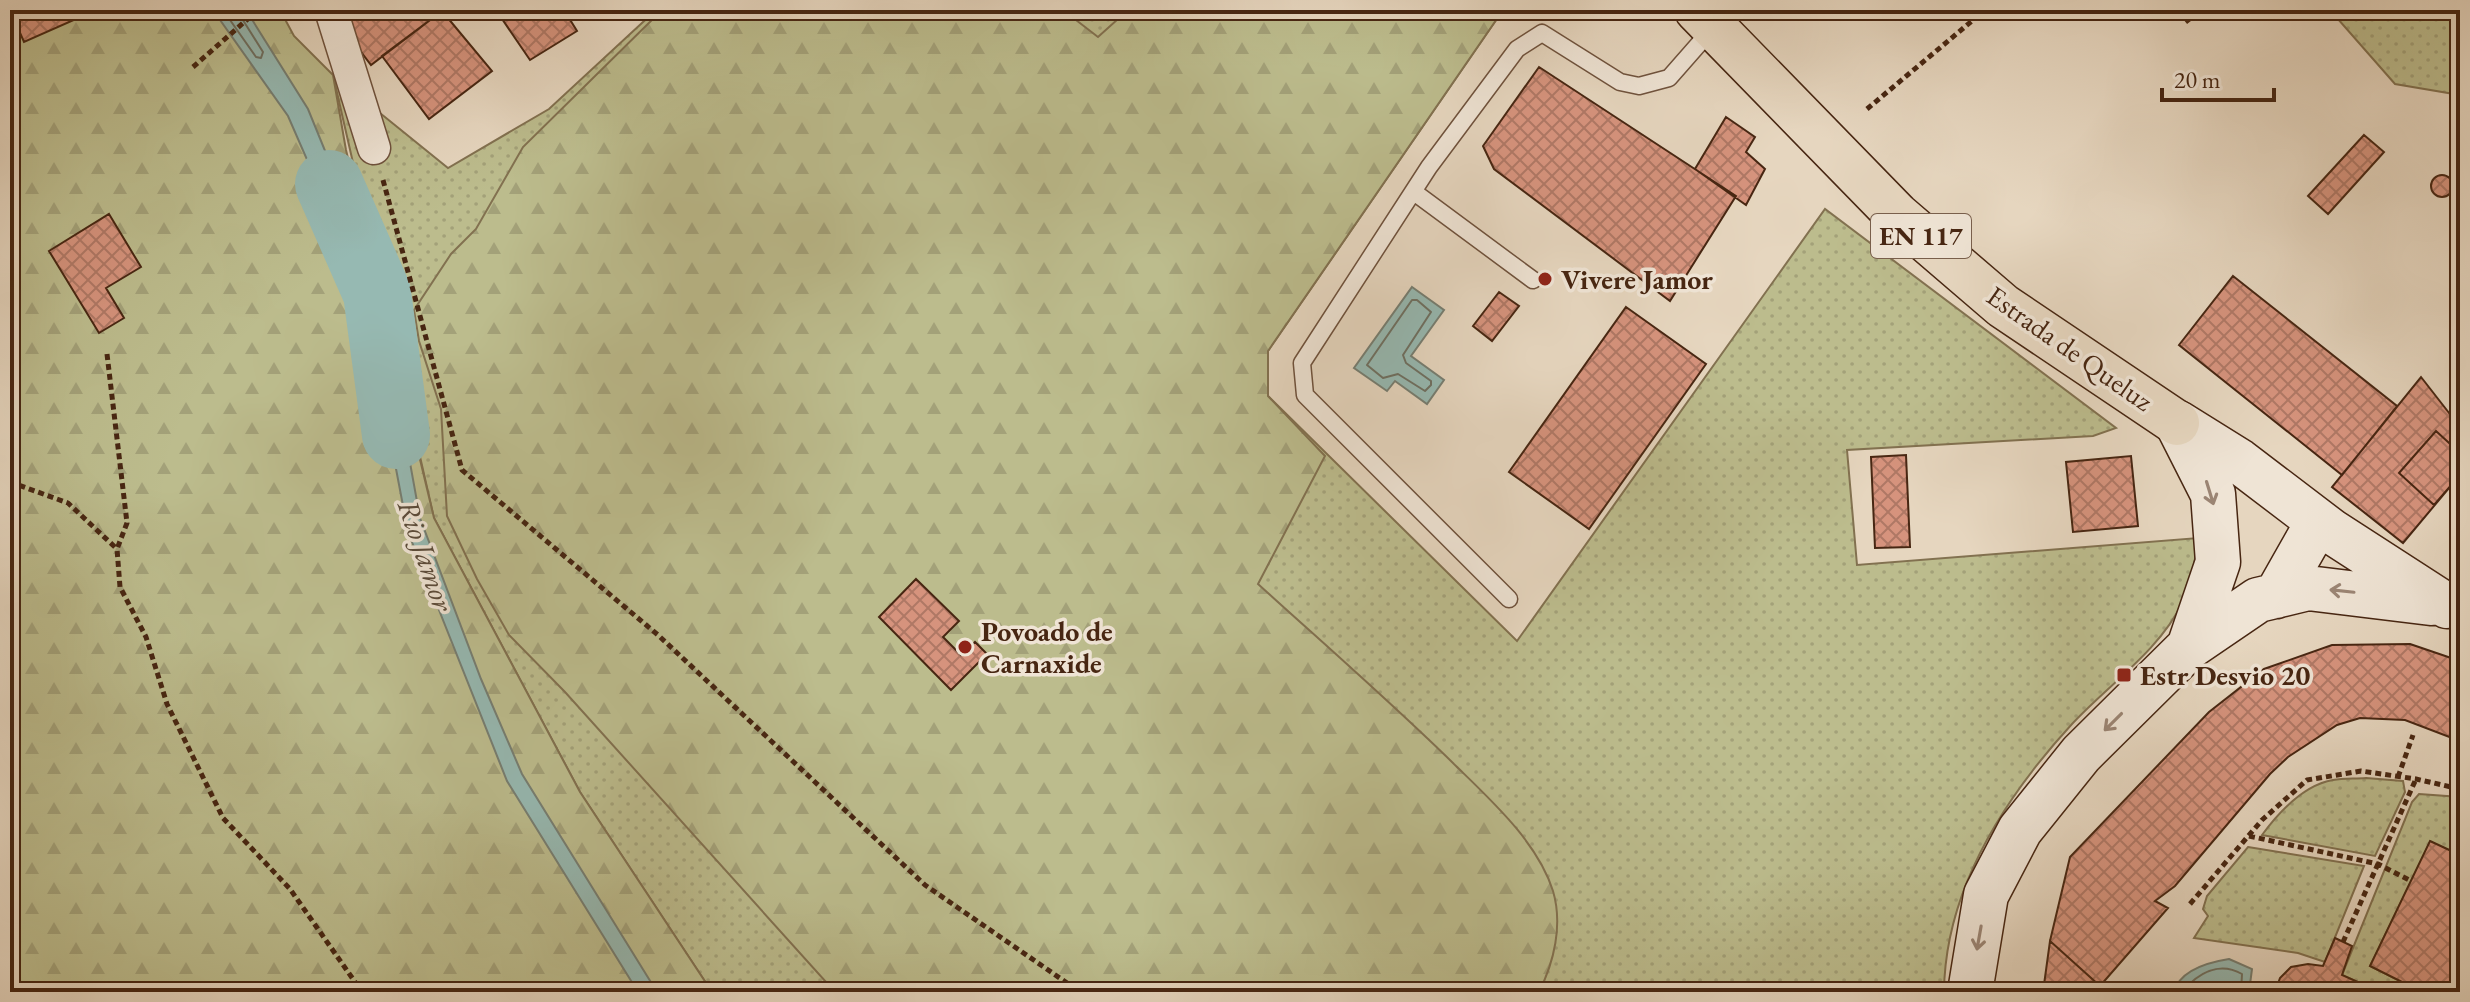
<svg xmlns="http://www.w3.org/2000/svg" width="2470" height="1002" font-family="'EB Garamond',serif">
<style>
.grass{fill:url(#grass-dots);stroke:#827150;stroke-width:2}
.forest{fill:url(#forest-firs);stroke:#827150;stroke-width:2}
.water{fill:#96b9b2;stroke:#767e72;stroke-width:2}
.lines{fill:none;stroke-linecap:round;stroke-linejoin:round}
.shore{stroke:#6e7062;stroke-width:2}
.river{stroke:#96b9b2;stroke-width:68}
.building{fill:url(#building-cross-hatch);stroke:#472612;stroke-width:2}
.lane-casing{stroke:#6f523d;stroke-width:19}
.street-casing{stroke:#6f523d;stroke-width:35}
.secondary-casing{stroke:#472612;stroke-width:47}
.primary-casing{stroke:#472612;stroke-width:47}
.path{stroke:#472612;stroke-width:5;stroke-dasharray:6 4;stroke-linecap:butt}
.lane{stroke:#efe4d5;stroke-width:16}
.street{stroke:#efe4d5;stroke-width:32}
.secondary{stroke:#efe4d5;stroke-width:44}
.primary{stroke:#e6d6bf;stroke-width:44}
.oneway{stroke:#9b8574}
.poi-dot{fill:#8f2418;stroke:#efe4d5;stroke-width:3}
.labels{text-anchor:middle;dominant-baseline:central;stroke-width:7;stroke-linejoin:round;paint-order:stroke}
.shield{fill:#efe4d5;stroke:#795f4c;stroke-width:2}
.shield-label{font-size:26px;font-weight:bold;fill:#472612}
.poi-label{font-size:28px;font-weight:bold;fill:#472612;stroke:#efe4d5;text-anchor:start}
.street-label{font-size:28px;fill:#472612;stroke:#efe4d5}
.water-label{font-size:30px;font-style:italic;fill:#5b4b3a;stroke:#efe4d5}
</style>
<defs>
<pattern id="grass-dots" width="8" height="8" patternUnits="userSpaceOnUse" patternTransform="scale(2)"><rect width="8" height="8" fill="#bcbc8d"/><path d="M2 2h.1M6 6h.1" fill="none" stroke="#a3a179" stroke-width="1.8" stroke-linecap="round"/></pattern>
<pattern id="forest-firs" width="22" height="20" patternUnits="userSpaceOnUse" patternTransform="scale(2)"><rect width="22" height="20" fill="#bcbc8d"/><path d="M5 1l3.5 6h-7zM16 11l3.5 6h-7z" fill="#a3a179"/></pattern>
<pattern id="building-cross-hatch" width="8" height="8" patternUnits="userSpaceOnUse" patternTransform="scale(2)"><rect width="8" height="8" fill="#d6937d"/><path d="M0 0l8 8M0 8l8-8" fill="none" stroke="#af7865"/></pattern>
</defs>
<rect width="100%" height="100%" fill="#e6d6bf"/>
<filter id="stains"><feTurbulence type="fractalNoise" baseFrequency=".0025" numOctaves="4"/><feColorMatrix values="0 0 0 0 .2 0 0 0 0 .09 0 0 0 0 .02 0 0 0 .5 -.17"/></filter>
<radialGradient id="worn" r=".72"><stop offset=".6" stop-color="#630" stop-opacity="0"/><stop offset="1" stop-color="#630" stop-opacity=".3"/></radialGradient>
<path class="grass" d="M656 10H1503L1268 351V396L1517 641 1825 209 2116 428 2093 436 1847 450 1857 565 2198 538C2195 561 2192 582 2182 603 2161 649 2106 687 2072 724 2005 797 1945 890 1944 992H712L580 792 434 518 333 75 448 168 549 109Z
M2330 10H2460V95L2395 84Z
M2366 778 2403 781 2405 792 2375 856 2262 835C2279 812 2303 785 2333 780 2344 778 2355 779 2366 778Z
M2419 794 2460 797V855L2430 842 2370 966 2422 992H2380L2342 975 2412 802Z
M2248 847 2364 866 2325 962 2298 953 2194 938 2208 916 2203 909 2207 896Z"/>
<path class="forest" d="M10 10H280L294 36 333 75 346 150 434 518 580 792 712 992H10Z
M662 10H1063L1098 37 1128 10H1503L1268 351V396L1325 456 1258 584C1324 644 1392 703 1456 766 1492 801 1538 843 1553 891 1563 925 1554 962 1539 992H835L565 692 509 635 477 579 447 516 441 409 419 341 414 310 451 254 476 229 523 147Z"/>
<path class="water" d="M213 10H246L308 109 359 234 403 424 420 518 481 679 522 774 657 992H638L507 781 408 532 393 453 343 242 288 116Z
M1412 287 1444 310 1411 356 1444 380 1427 404 1395 381 1387 391 1354 368Z
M2229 959 2252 969 2249 992H2174C2180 970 2210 962 2229 959Z"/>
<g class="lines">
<path class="shore" d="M223 10 256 57 261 58 263 52 241 17 240 10
M1412 300H1417L1431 312 1403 355 1406 363 1431 381V385L1425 391 1398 374 1383 378 1367 365Z
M2182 992C2198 973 2219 961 2242 974L2241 992"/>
<path class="river" d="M329 184 377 293 396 435"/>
</g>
<path class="building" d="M10 10H72L76 19 24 42Z
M351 10H442V11L371 65 340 24Z
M502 10H564L577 31 530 60 498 13Z
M442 11 492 71 429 119 382 56Z
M1539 67 1736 196 1670 301 1494 169 1483 146Z
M1726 117 1755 137 1746 152 1765 169 1746 205 1695 169Z
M2364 135 2384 152 2328 214 2308 196Z
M2431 186a11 11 0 1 1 22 0a11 11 0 1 1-22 0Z
M109 214 141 267 106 288 124 318 99 333 49 251Z
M2233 276 2397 406 2342 475 2179 345Z
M1499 292 1519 306 1492 341 1473 326Z
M1626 307 1706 364 1589 529 1509 472Z
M2421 377 2460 427V475L2403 543 2332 487Z
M2436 431 2460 453V475L2434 505 2399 473Z
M1906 455 1910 547 1875 548 1871 457Z
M2131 456 2138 526 2073 532 2066 462Z
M916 579 959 621 943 637 961 655 975 642 987 654 951 690 879 617Z
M2410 644 2460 661V741L2405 720 2360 718 2337 725 2288 757 2270 774 2175 886 2155 901 2168 908 2100 986 2050 941 2070 857 2209 712 2264 669 2332 645Z
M2430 841 2460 855V966L2449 992H2422L2370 966Z
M2335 938 2352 946 2342 975 2380 992H2275L2280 978 2291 967 2308 964 2323 966Z
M2050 941 2100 986 2106 992H2043Z"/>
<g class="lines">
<g class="lane-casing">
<path id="lane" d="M1414 192 1533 280
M1509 599 1305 395 1302 363 1429 167 1517 49 1542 33 1620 82 1639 86 1669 78 1712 29"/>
</g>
<g class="street-casing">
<path id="street" d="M331 10 374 148"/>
</g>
<g class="secondary-casing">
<path id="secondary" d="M2178 423 2239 461 2331 531 2447 606
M2276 596 2318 522
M2189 647 2258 600 2308 588 2431 603
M1970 992 1986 895 2020 830 2081 754 2189 647 2218 562 2213 494 2177 423"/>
</g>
<g class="primary-casing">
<path id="primary" d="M1697 10 1897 215 2003 306 2177 423"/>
</g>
<path class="path" d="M2179 10 2191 25
M193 67 258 10
M1867 109 1985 10
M383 180 462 470 658 635 925 885 1080 992
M107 354 127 523 117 549 120 587 146 637 167 704 223 818 290 889 362 992
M10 482 68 503 117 549
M2398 777 2413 735
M2249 836 2378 864 2411 881
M2190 904 2262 820 2307 780 2361 771 2416 779 2460 789
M2343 942 2416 779"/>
<use href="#lane" class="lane"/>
<use href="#street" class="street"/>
<use href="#secondary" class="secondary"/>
<use href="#primary" class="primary"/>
</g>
<defs><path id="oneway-shaft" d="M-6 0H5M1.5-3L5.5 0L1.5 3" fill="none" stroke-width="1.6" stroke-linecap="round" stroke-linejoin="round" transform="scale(2)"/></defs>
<g class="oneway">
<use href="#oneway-shaft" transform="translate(2210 493) rotate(73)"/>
<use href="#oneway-shaft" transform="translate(2342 591) rotate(-174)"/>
<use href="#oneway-shaft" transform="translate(2113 722) rotate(135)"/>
<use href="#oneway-shaft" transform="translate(1979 938) rotate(100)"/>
</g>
<g class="poi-dot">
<circle cx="1545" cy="279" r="8"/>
<circle cx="965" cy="647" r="8"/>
<rect x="2116" y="667" width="16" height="16" rx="4"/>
</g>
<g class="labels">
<rect class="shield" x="1871" y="214" width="100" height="44" rx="6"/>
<g class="shield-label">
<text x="1921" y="236">EN 117</text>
</g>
<g class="poi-label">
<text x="1561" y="279">Vivere Jamor</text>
<text x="981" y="631">Povoado de<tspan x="981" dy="32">Carnaxide</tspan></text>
<text x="2140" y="675">Estr Desvio 20</text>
</g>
<g class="street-label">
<text transform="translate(2070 348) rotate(35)">Estrada de Queluz</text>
</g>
<g class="water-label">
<text transform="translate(426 555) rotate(71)">Rio Jamor</text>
</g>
</g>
<rect width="2470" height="1002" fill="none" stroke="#e6d6bf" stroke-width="40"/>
<rect x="12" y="12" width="2446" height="978" fill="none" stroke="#472612" stroke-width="4"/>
<rect x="20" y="20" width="2430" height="962" fill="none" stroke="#472612" stroke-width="2"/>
<path d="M2162 88v12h112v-12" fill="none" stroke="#472612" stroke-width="4"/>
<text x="2174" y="88" font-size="24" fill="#472612" stroke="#efe4d5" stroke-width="6" paint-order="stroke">20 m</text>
<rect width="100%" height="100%" filter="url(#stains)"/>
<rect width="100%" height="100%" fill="url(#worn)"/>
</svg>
